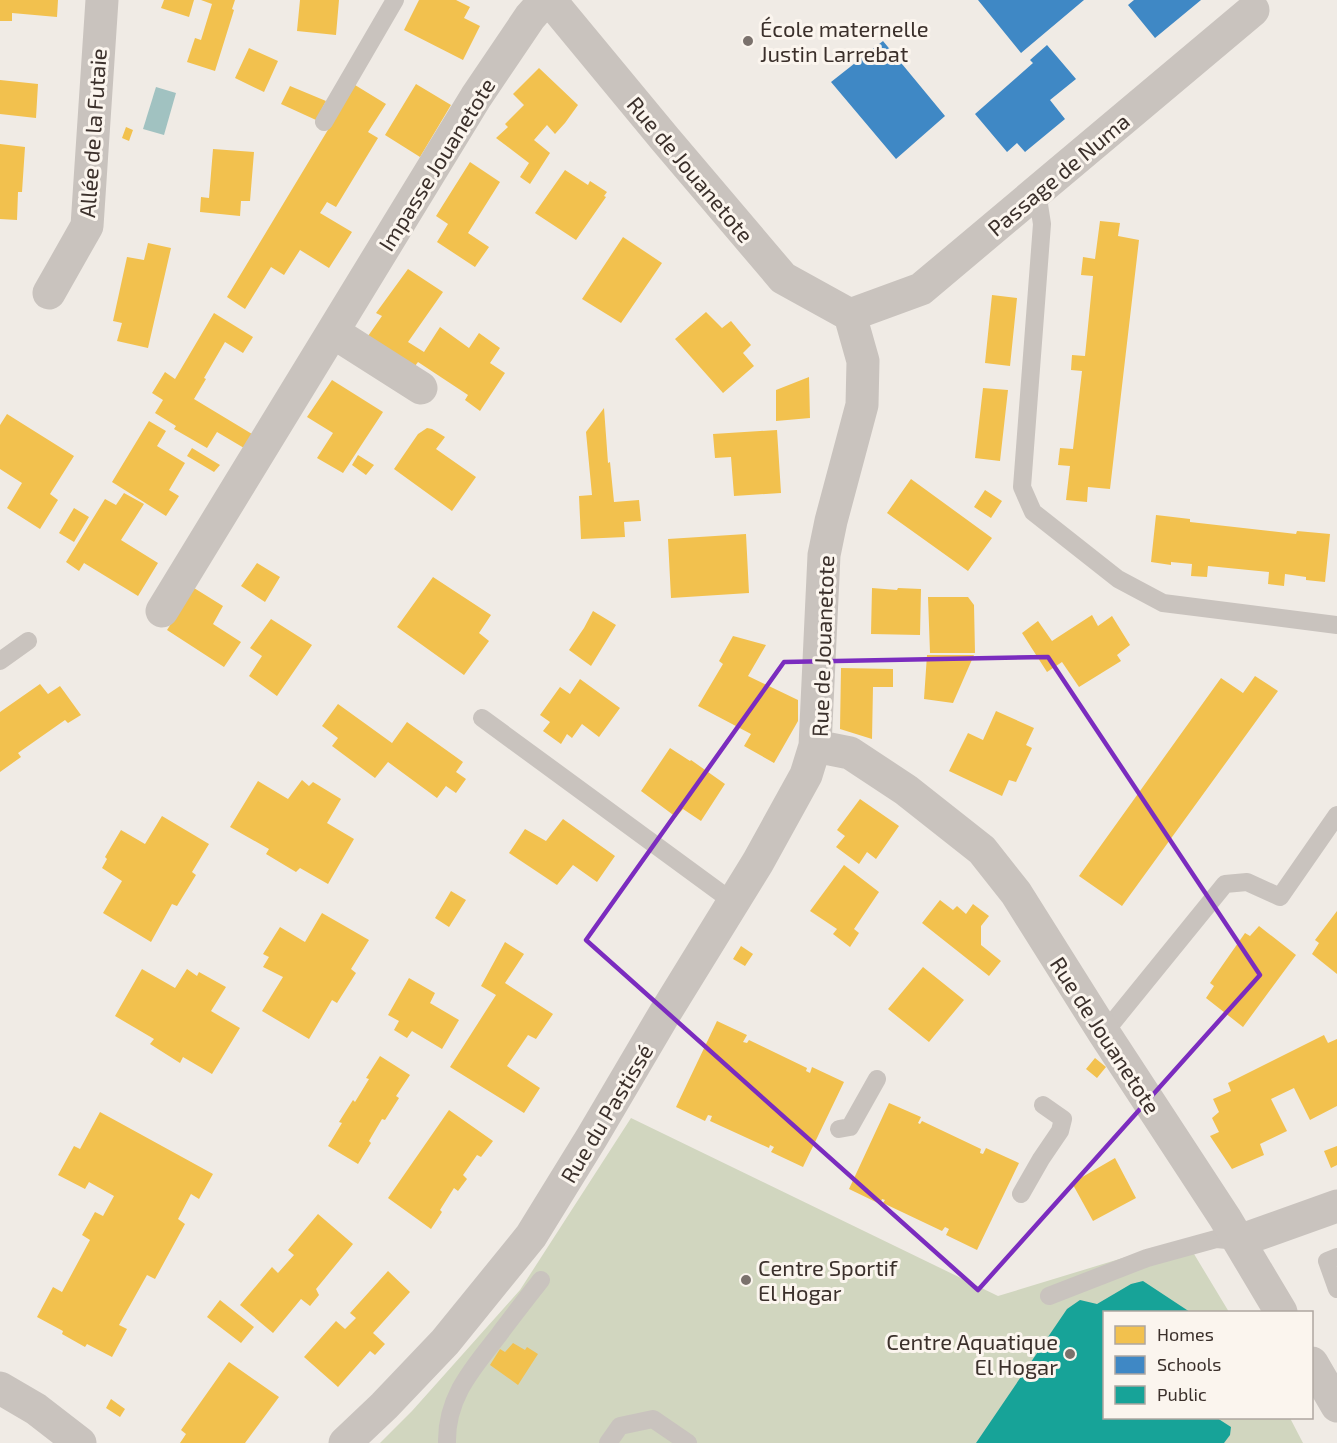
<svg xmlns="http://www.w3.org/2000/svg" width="1337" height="1443" font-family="'Exo 2',sans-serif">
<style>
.green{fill:#d1d6bf}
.water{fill:#a1c2c1}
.homes{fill:#f2c14e}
.schools{fill:#3f88c5}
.public{fill:#17a398}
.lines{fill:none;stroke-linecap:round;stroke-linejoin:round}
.service{stroke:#c9c3be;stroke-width:18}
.minor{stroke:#c9c3be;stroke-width:33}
.marked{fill:none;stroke:#7b2cbf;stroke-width:4.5;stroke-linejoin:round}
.poi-dot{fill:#7a716c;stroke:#fbf5ee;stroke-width:2}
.labels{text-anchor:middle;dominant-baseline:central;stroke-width:6;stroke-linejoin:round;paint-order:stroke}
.poi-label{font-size:22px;fill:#3b302b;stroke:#fbf5ee;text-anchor:start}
.street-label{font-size:22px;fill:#3b302b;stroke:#fbf5ee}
</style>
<rect width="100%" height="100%" fill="#f0ebe5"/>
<path class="green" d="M631 1118 998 1296 1185 1239 1229 1312H1104V1418H1290L1303 1443H380L412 1411 520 1290Z"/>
<path class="water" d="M156 87 176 93 164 135 143 129Z"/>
<path class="homes" d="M0 0H58L57 17 12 13V21H0Z
M164 0H194L189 17 161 8Z
M201 0H235L232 9 234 10 215 71 187 62 195 38 201 40 212 4Z
M300 0H339L336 35 297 31Z
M419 0H456L470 7 464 18 480 26 463 60 404 30Z
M249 48 278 61 264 92 235 78Z
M539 68 578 105 565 123 555 134 547 125 534 140 550 153 530 184 520 177 529 163 496 138 508 127 505 124 524 105 513 94Z
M0 80 38 84 36 118 0 114Z
M416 84 451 105 420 157 385 135Z
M355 85 386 104 368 132 378 138 336 207 327 202 320 213 352 232 329 268 300 250 284 275 271 267 245 309 227 297Z
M290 86 326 101 316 120 281 104Z
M126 127 133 130 129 141 122 138Z
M0 144 25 147 22 192H18L17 220 0 219Z
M213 149 254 152 250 201H241L240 216 200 212 201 197 209 198Z
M470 162 500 182 468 233 489 247 475 267 437 242 448 224 436 216Z
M565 170 588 185 590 181 607 192 604 196 606 197 576 240 535 213Z
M1100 221 1120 223 1118 236 1139 240 1110 489 1088 487 1087 502 1066 500 1070 466 1058 465 1060 448 1073 449 1082 371 1071 370 1072 355 1085 356 1093 276 1081 275 1083 257 1095 259Z
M623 237 662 263 621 323 582 299Z
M148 243 171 248 148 348 117 341 122 323 113 321 127 257 144 260Z
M408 269 443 292 408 342 424 352 440 327 469 348 479 333 500 348 490 363 505 373 480 411 465 400 468 395 418 362 415 366 368 336 382 316 376 313Z
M992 295 1017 298 1010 366 985 363Z
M706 312 722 328 731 321 751 345 743 353 754 366 723 393 675 339Z
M214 313 253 337 243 353 225 342 204 378 206 379 194 399 252 434 244 448 217 432 207 448 174 429 176 426 155 413 163 400 152 393 165 372 175 379Z
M809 377 810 418 776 421V390Z
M332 380 383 412 343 473 317 458 333 433 307 417Z
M983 388 1008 390 1000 461 975 458Z
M604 408 608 463 610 462 614 502 639 500 641 521 624 522 625 537 581 539 579 496 592 495 586 432Z
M7 414 74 456 50 494 58 500 40 529 7 508 22 483 0 469V425Z
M149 421 166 431 157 446 185 463 169 490 179 496 166 516 112 482Z
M427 428 432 429 445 437 436 449 476 477 452 511 394 469 418 434Z
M777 430 781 493 734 496 731 457 715 458 713 434Z
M192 448 220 465 214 472 187 456Z
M358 455 374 465 366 475 352 465Z
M911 479 992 538 968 571 887 513Z
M985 490 1002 501 991 518 974 507Z
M124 493 144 504 121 540 158 563 138 596 84 563 79 571 66 562 105 499 116 505Z
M74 508 89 517 74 542 59 533Z
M1156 515 1190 519V522L1296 534 1297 531 1330 534 1325 582 1306 580V577L1285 574 1284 586 1268 584 1269 572 1208 566 1207 577 1191 576 1192 564 1171 562V565L1151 562Z
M746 534 749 593 671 598 668 539Z
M257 563 280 577 265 602 241 586Z
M433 577 491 615 479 633 489 641 464 675 397 627Z
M194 588 223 606 213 624 241 642 224 667 167 630Z
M872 588 897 590 898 588 921 589 920 635 871 634Z
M928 597H968L974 605 975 653H930Z
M593 611 616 625 591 666 569 650 584 628Z
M1092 615 1098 626 1112 616 1130 645 1117 655 1121 661 1079 687 1062 662 1047 672 1022 633 1038 621 1052 641Z
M271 619 312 645 277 696 249 676 262 656 250 648Z
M733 636 766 645 748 676 798 700V721L774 763 744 746 751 734 698 706 723 664 719 661Z
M927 655H974L953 703 924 699Z
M841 668 893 669V687H873L872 739 840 729Z
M1255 676 1278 691 1122 906 1079 876 1221 678 1243 693Z
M580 679 620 708 599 737 582 724 572 738 567 734 561 744 543 731 550 722 540 715 560 687 570 694Z
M40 684 48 694 60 686 81 715 68 723 65 720 18 753 21 757 0 772V712Z
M338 704 392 743 407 722 463 762 456 772 466 779 456 793 446 786 437 798 388 762 375 778 332 746 338 738 322 726Z
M996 711 1034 728 1026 745 1032 748 1016 782 1009 780 1002 796 949 771 968 733 983 740Z
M670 748 690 761 691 760 725 784 701 821 683 809 676 817 641 791Z
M302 780 309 786 313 782 341 799 327 823 354 839 328 884 300 868 296 872 266 854 269 849 230 827 258 781 288 799Z
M860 799 899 826 876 859 867 852 859 864 836 847 845 836 837 830Z
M162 816 209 844 192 872 196 875 177 906 172 904 151 942 103 913 122 881 102 868 107 859 105 857 121 830 145 844Z
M563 819 615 856 597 882 573 865 557 885 509 853 525 829 546 841Z
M844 865 879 892 854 929 859 933 850 947 833 934 837 929 810 911Z
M451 891 466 900 449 927 435 918Z
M940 900 953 910 957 906 966 914 973 904 989 916 981 926V945L1001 961 989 976 922 923Z
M1337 911V974L1312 954 1319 943 1315 940Z
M322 913 369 940 351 969 356 973 337 1003 332 1000 309 1039 262 1011 283 977 263 967 269 957 263 954 280 927 305 942Z
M1259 926 1296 955 1243 1027 1206 998 1214 986 1210 983 1245 933 1250 936Z
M505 942 524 954 505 983 553 1014 536 1039 528 1035 507 1066 540 1088 524 1113 450 1067 496 995 481 986Z
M741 946 753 954 745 966 733 959Z
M923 967 964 1000 929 1042 888 1009Z
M142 969 175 988 187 969 197 976 199 972 226 987 211 1011 240 1028 212 1074 183 1057 180 1063 150 1044 154 1039 115 1016Z
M409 978 435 993 430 1003 459 1020 442 1049 412 1031 407 1038 394 1030 399 1021 388 1015Z
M717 1021 747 1035 743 1042 747 1043 749 1040 807 1068 806 1071 810 1073 812 1067 844 1082 803 1167 771 1152 774 1147 770 1145 769 1148 710 1121 712 1116 708 1115 705 1121 676 1107Z
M1324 1035 1328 1043 1337 1039V1106L1310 1120 1294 1088 1271 1099 1287 1131 1260 1144 1264 1155 1232 1169 1210 1136 1219 1132 1212 1118 1219 1112 1213 1099 1231 1091 1228 1083Z
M380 1056 410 1075 396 1096 399 1098 385 1120 382 1119 369 1141 371 1143 358 1164 328 1146 342 1123 339 1122 353 1100 355 1102 369 1079 366 1078Z
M1095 1058 1106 1067 1097 1078 1086 1069Z
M889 1103 921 1117 918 1123 920 1124 922 1121 981 1149 980 1153 983 1154 986 1148 1019 1163 977 1250 946 1235 949 1229 945 1227 942 1231 883 1203 885 1200 882 1199 880 1204 849 1189Z
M449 1110 493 1141 481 1157 477 1155 463 1175 467 1179 458 1191 454 1188 440 1210 442 1212 431 1229 388 1198Z
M100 1112 213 1174 199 1199 191 1194 178 1219 185 1224 155 1279 147 1275 119 1325 127 1329 112 1357 87 1344 85 1347 62 1334 63 1331 37 1317 53 1287 62 1292 90 1240 82 1235 95 1212 103 1216 114 1196 89 1182 85 1189 58 1175 74 1146 80 1149Z
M1337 1146V1165L1331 1168 1324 1151Z
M1115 1158 1136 1198 1093 1221 1072 1183Z
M318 1214 353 1244 316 1289 319 1295 310 1306 301 1299 273 1333 240 1305 272 1267 278 1273 294 1255 288 1250Z
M388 1271 410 1292 373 1333 385 1344 375 1355 370 1351 338 1387 304 1357 336 1321 345 1329 356 1318 350 1313Z
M220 1300 254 1327 241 1343 207 1317Z
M513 1343 525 1350 527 1347 538 1354 518 1385 490 1365 500 1349 505 1352Z
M229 1362 279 1397 245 1443H180L186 1434 181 1430Z
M111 1399 125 1409 120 1417 106 1408Z"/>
<path class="schools" d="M978 0H1084L1021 53Z
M1134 0H1201L1155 38 1128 5Z
M883 41 945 116 896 159 831 82Z
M1047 45 1076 79 1050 100 1065 119 1025 152 1017 143 1007 152 975 114 1033 63 1030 60Z"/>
<path class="public" d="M1143 1281 1190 1312H1104V1418H1217L1231 1427 1230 1435 1224 1443H976L1067 1309 1080 1300 1097 1304 1131 1284Z"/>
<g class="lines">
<path class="service" d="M324 122 395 0
M1037 192 1042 224 1022 487 1033 512 1118 579 1163 603 1337 625
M0 661 28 641
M482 718 733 902
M1104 1033 1225 884 1247 882 1280 897 1337 815
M839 1129 850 1127 877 1079
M1021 1194 1041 1159 1060 1131 1063 1119 1043 1105
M1337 1257 1327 1261 1337 1289
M1049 1296 1147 1258 1216 1239 1239 1241
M447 1443C446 1398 472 1369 498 1336 512 1317 527 1298 541 1280
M608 1443 620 1426 653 1419 688 1443"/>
<path class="minor" d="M49 293 87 226 102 0
M850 315 921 289 1253 10
M333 332 421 388
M162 611 476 97 530 17 545 0
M815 746 850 753 906 790 982 850 1016 893 1104 1033 1225 1218 1281 1312
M1239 1241 1337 1206
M1312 1363 1337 1406
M0 1388 36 1409 80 1443
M345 1443 384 1406 445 1342 531 1236 592 1137 665 1013 758 862 806 775 815 746 824 555 831 521 862 405 863 361 850 315 783 278 665 139 550 0"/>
</g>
<path class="marked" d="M1048 657 1260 975 978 1290 586 940 784 662Z"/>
<g class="poi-dot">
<circle cx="748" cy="41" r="6"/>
<circle cx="746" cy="1280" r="6"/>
<circle cx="1070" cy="1354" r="6"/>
</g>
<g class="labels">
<g class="poi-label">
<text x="760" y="28">École maternelle<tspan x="760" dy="25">Justin Larrebat</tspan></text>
<text x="758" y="1267">Centre Sportif<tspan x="758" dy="25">El Hogar</tspan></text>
<text x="1058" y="1341" text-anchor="end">Centre Aquatique<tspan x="1058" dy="25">El Hogar</tspan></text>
</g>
<g class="street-label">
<text transform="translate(92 133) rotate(-86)">Allée de la Futaie</text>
<text transform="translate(436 164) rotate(-58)">Impasse Jouanetote</text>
<text transform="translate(691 169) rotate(50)">Rue de Jouanetote</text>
<text transform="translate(1058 174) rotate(-40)">Passage de Numa</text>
<text transform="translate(822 646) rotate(-88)">Rue de Jouanetote</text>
<text transform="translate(1106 1035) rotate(57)">Rue de Jouanetote</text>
<text transform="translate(606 1113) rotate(-59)">Rue du Pastissé</text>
</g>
</g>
<rect x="1103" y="1311" width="210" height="108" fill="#fbf5ee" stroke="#aea6a0" stroke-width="1.5"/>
<rect x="1115" y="1326" width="30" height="18" fill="#f2c14e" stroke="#aea6a0" stroke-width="1.5"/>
<text x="1157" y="1341" font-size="18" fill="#3b302b">Homes</text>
<rect x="1115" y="1356" width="30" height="18" fill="#3f88c5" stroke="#aea6a0" stroke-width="1.5"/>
<text x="1157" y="1371" font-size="18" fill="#3b302b">Schools</text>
<rect x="1115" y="1386" width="30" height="18" fill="#17a398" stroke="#aea6a0" stroke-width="1.5"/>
<text x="1157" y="1401" font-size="18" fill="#3b302b">Public</text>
</svg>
